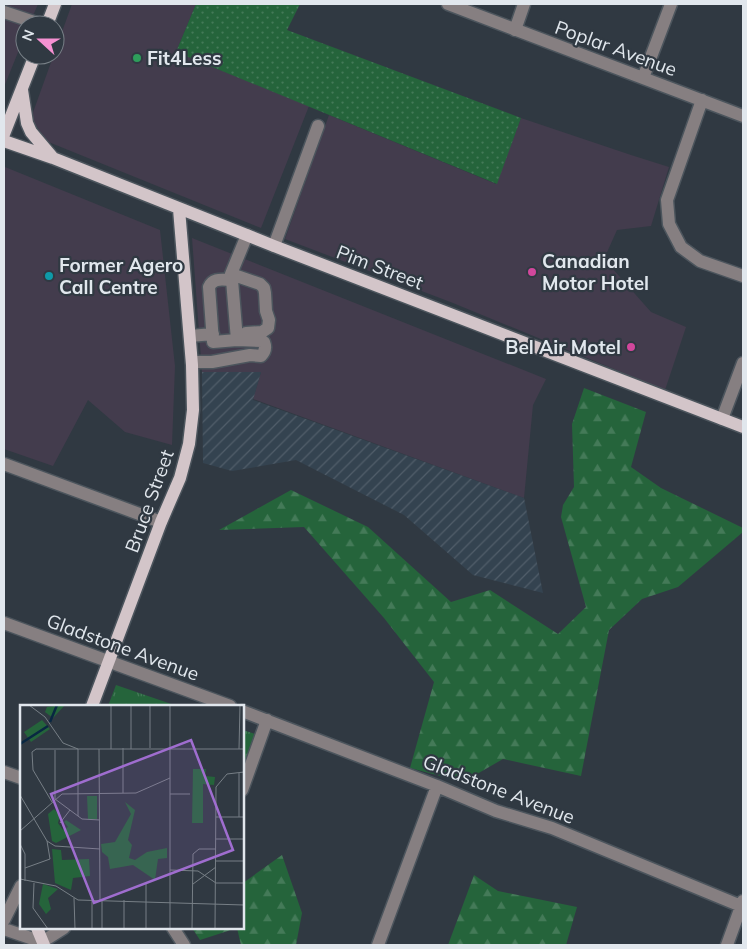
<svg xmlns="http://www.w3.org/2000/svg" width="747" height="949" font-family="Mulish,sans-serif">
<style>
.commercial{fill:#433c4d}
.industrial{fill:url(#industrial-furrows)}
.grass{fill:url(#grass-dots)}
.forest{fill:url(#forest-firs)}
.park{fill:url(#park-tufts)}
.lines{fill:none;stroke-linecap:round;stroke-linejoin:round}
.minor-casing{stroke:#4c555d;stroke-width:15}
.major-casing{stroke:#4c555d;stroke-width:15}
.minor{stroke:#867f81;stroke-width:12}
.major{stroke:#d3c5c9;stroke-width:12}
.leisure-dot{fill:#2e9e5b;stroke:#303942;stroke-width:2}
.hotel-dot{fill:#d1479c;stroke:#303942;stroke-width:2}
.culture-dot{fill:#0f9aa8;stroke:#303942;stroke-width:2}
.labels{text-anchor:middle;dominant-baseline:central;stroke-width:4.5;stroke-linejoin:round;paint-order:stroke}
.street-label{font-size:19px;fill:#e1e7ed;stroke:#303942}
.poi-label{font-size:19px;font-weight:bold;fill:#e1e7ed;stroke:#303942;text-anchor:start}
.inset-river{fill:none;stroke:#082742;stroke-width:2.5}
.inset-road{fill:none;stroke:#777f86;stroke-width:1}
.view{fill:#9f6dcf;fill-opacity:0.15;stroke:#9f6dcf;stroke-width:2.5}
.inset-edge{fill:none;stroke:#e1e7ed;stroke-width:2.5}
</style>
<defs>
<pattern id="industrial-furrows" width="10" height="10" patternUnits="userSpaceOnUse" patternTransform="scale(1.25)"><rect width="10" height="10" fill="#344350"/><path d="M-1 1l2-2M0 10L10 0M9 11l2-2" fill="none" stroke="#515e6a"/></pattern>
<pattern id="grass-dots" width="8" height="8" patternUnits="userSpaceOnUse" patternTransform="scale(1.25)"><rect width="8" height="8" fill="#25643b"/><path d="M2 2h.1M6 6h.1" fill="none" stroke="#447a58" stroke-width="1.8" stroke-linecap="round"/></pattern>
<pattern id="forest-firs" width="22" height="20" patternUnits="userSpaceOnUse" patternTransform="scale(1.25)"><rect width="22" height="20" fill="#25643b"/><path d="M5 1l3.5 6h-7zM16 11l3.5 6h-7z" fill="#447a58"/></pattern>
<pattern id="park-tufts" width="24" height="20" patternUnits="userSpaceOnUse" patternTransform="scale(1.25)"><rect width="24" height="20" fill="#25643b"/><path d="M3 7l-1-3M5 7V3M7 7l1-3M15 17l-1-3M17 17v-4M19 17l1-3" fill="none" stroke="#447a58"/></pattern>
</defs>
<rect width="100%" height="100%" fill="#303942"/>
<path class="commercial" d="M4 4H38L29 25H25V35L4 87Z
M72 4H196L176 52 309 106 261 228 46 141 31 118Z
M329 115 496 184 521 118 631 155 669 167 651 226 617 230 604 259 651 312 686 327 665 390 453 303 285 239Z
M5 167 160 230 175 366 172 445 125 432 88 400 53 466 4 449V170Z
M192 238 546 379 533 405 524 498 253 399 261 372H202Z"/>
<path class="industrial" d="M202 372H261L253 400 524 498 543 593 473 575 404 515 296 460 232 471 203 463Z"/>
<path class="grass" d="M196 4H300L287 30 521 118 497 184 176 52Z"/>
<path class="forest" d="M584 388 646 412 631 467 661 488 743 528V532L678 587 642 599 609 630 581 776 503 759 463 782 410 768 434 682 384 618 304 527 219 530 291 490 368 527 451 602 490 590 558 634 586 607 561 517 563 505 574 487 572 424Z
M282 855 302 913 296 945H241L237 928 200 940 192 928H242L243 883Z
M474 875 498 891 577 907 566 945H448Z"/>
<path class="park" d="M116 685 177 706H108Z
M243 730 255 734 243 768 242 730Z"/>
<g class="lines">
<g class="minor-casing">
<path id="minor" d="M448 4 743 116
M4 12 43 25
M515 30 524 4
M643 78 671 4
M702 100 667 200 669 224 681 247 700 261 743 276
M274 246 318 126
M231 274 260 284 264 288 265 293 266 311 269 320 268 328 262 332 246 333
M232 280C223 280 213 277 209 287L213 342 237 340 232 280 231 274 247 235
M190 336 213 334
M192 362H212L250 355 261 356C265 352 266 347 264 342L262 341 237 340
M722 419 743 363
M4 464 161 522
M4 623 230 706
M242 711 437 786 496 811 552 828 741 906
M4 772 21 778
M242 790 267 720
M4 920 21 886
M173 928 184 945
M4 929 42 942 64 928
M378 945 437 786
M727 945 743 901"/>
</g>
<g class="major-casing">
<path id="major" d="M47 25 55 4
M22 90 27 123 31 132 53 158
M4 134 35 55
M4 141 53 158 274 246 743 427
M92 706 161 522 180 478 189 444 193 410 192 365 179 209
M37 928 44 945"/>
</g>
<use href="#minor" class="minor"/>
<use href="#major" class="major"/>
</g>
<circle class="leisure-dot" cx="137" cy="58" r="5"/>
<g class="hotel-dot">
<circle cx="532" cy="272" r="5"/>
<circle cx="631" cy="347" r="5"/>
</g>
<circle class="culture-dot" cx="49" cy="276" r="5"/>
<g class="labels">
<g class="street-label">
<text transform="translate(616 48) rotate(20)">Poplar Avenue</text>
<text transform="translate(380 267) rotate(21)">Pim Street</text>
<text transform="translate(149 501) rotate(-70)">Bruce Street</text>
<text transform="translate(123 647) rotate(20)">Gladstone Avenue</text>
<text transform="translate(499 789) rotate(21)">Gladstone Avenue</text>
</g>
<g class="poi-label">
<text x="147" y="58">Fit4Less</text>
<text x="542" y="261">Canadian<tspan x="542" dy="22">Motor Hotel</tspan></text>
<text x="59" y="265">Former Agero<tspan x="59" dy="22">Call Centre</tspan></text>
<text x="621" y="347" text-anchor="end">Bel Air Motel</text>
</g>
</g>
<g transform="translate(20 705)">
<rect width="224" height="224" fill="#303942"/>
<path d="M173 64H186L185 71 195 72 194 80 183 79V118H172Z" fill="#25643b"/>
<path d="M45 0 33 13 25 7 27 2ZM22 15 30 24 11 37 4 27ZM105 97 115 105 108 135 112 140 109 153 115 155 127 147 147 143V153L138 154 135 175 113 160 90 164 88 152 82 147 81 139 95 137 111 109ZM34 104 40 110 38 118 43 125 48 122 44 117 46 115 61 125 36 138 32 136 28 109ZM32 144 41 145 42 155 69 154 70 171 53 173 51 185 35 178ZM23 179 38 184 28 193 31 204 26 209 19 199Z" fill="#25643b"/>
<path d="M67 91H77V114H68Z" fill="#25643b"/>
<path class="inset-river" d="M30 17 37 0M0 39 28 21"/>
<path class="inset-road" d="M9 0 25 12 43 38 58 44H224M91 0V44M130 0V43M103 43V88M79 44 80 195M111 44V0M219 44 220 0M35 45V94L62 114 80 115M150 89H170M0 90 27 136 35 141 80 144M32 97 13 65 12 47 16 44H58V111M196 112H224M219 112V68M40 118 50 105M0 126 42 89 116 88 150 73M196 134H224M0 139 5 149V176M196 156H224M5 163 30 154 27 136M150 165 178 166 196 178H224M0 174 36 181 58 195 224 200M14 178 13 203 28 224M173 179 196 162M54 193 55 224M104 195V224M72 224V195M82 224V195M126 224V178M150 224V0M172 224 173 149 179 144H196M195 224 196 82 207 69 224 67"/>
<path class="view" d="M171 35 213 145 74 198 31 89Z"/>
<rect width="224" height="224" class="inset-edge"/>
</g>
<rect width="747" height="949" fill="none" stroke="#e1e7ed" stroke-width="10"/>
<g transform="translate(40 40) rotate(291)"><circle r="24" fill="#303942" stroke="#777f86"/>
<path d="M0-4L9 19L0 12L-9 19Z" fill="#f591d2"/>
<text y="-8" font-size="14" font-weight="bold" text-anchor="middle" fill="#e1e7ed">N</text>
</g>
</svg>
